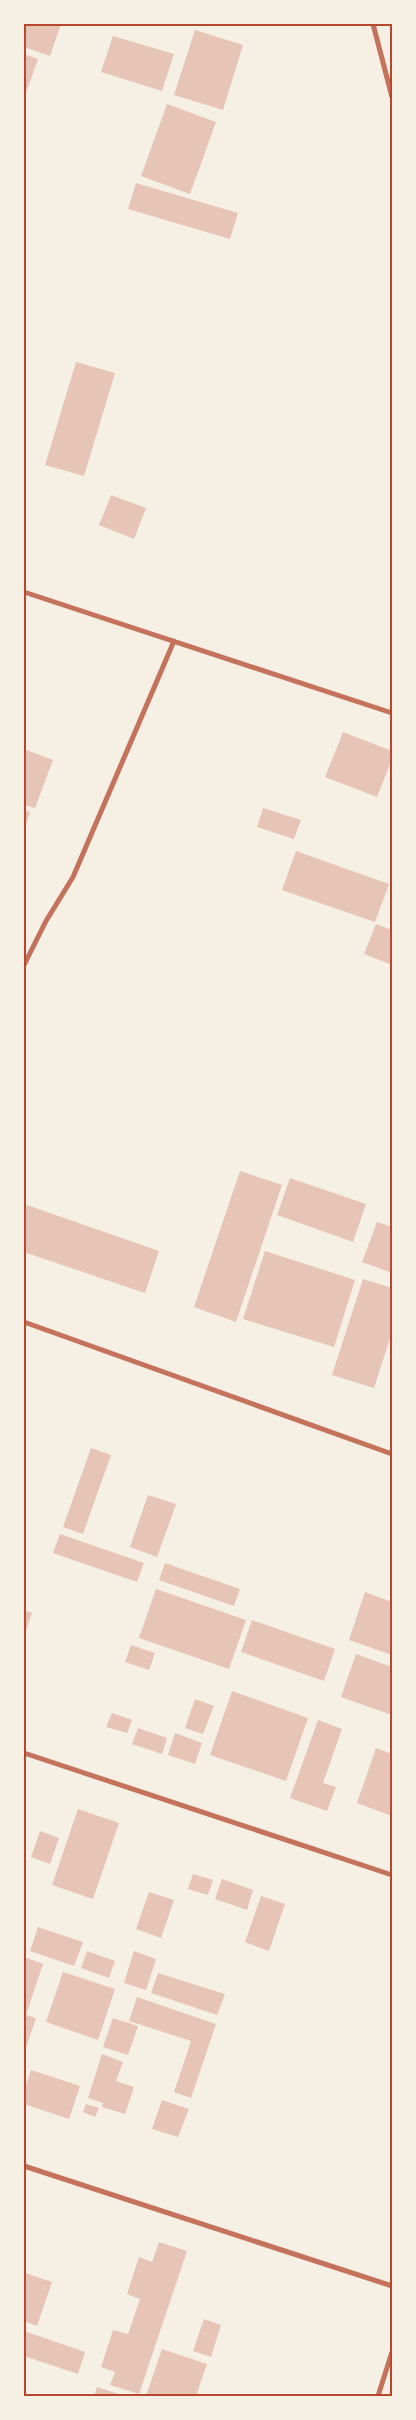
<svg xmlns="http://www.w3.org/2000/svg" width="416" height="2420" font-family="'PT Sans Narrow',sans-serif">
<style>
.building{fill:#e6c5b7}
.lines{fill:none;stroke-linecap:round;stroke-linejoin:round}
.minor{stroke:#c5725c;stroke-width:5}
.neatline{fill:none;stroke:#b5482f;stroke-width:2}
</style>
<rect width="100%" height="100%" fill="#f6efe4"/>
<path class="building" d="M24 24H61L50 56 24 47Z
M195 30 243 45 223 110 174 95Z
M113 36 174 54 162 91 101 72Z
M24 54 38 59 24 98Z
M167 104 216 122 190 194 141 176Z
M136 183 238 213 230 239 128 209Z
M76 362 115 373 84 476 45 465Z
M111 495 146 508 134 539 99 525Z
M343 732 392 751V759L377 797 325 777Z
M24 749 53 760 35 808 24 805Z
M263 808 301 820 294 839 257 827Z
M24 810 30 812 24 831Z
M296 851 389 884 375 922 282 890Z
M376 924 392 930V965L364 954Z
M240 1171 282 1185 236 1322 194 1307Z
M290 1178 366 1204 353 1242 277 1215Z
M27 1205 159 1251 145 1293 24 1252V1214Z
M377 1222 392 1227V1273L362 1262Z
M265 1251 355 1280 334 1347 243 1319Z
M363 1279 392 1288V1332L374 1388 332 1375Z
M91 1448 111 1455 83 1534 63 1527Z
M148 1495 176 1504 157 1557 130 1547Z
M60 1534 144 1563 137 1582 53 1553Z
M165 1563 240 1589 234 1606 159 1580Z
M156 1589 246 1620 229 1669 139 1638Z
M365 1592 392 1602V1655L349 1640Z
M24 1610 32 1613 24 1636Z
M252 1620 335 1649 324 1681 241 1652Z
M131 1645 155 1653 149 1670 125 1662Z
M356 1654 392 1667V1715L341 1697Z
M232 1691 308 1718 286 1781 210 1755Z
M195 1699 214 1706 203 1734 185 1728Z
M112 1713 132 1720 127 1733 106 1727Z
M318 1720 342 1729 323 1783 336 1787 327 1811 290 1798Z
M138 1728 167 1738 162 1754 132 1744Z
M175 1733 202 1743 195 1764 168 1755Z
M376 1748 392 1754V1816L357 1803Z
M78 1809 119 1823 93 1899 52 1885Z
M40 1831 59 1838 50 1864 31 1857Z
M193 1874 213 1880 208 1895 188 1889Z
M222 1879 253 1890 247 1910 215 1899Z
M149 1892 174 1900 161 1938 136 1929Z
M261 1896 285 1904 269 1951 245 1942Z
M38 1927 83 1942 74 1966 30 1951Z
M87 1951 115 1961 109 1978 81 1968Z
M134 1951 156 1959 146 1990 124 1983Z
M24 1957 43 1964 26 2015 36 2018 24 2054Z
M63 1972 115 1989 98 2040 46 2022Z
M158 1973 225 1994 217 2015 151 1993Z
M137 1997 216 2024 191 2098 174 2092 191 2041 129 2021Z
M113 2018 138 2026 128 2055 103 2047Z
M102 2054 123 2062 116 2081 134 2087 125 2114 102 2107 103 2103 88 2098Z
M31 2070 80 2086 69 2119 24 2104V2092Z
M162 2100 189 2109 178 2137 152 2129Z
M86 2104 99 2108 95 2117 83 2112Z
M159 2242 187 2251 139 2394 110 2385 115 2372 101 2367 113 2330 128 2334 140 2299 127 2294 139 2257 152 2262Z
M25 2273 52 2282 37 2326 24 2321Z
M204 2319 221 2325 211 2357 193 2351Z
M24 2331 85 2352 78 2374 24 2356Z
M162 2349 207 2364 196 2396H146Z
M97 2387 124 2396H94Z"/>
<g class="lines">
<path class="minor" d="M373 24 392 97
M24 592 392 713
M24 965 46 921 73 877 174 641
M24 1322 392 1454
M24 1753 392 1875
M24 2166 392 2286
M378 2396 392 2352"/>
</g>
<rect width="416" height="2420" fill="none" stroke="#f6efe4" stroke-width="50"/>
<rect x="25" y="25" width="366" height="2370" class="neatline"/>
</svg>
